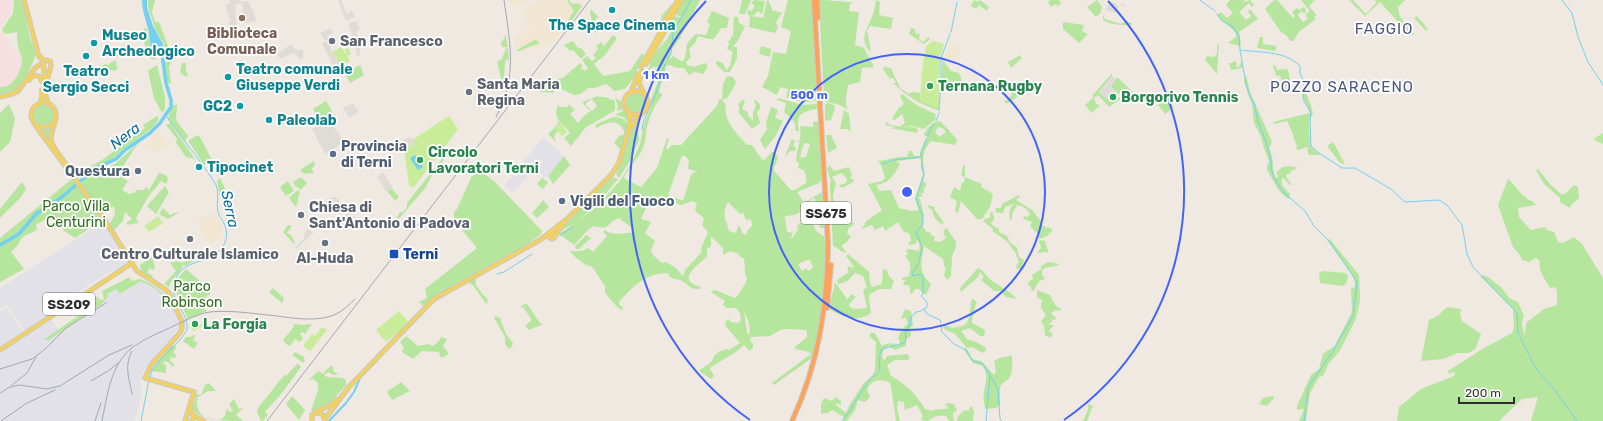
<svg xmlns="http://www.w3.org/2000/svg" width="1603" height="421" font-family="Rubik,sans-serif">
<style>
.industrial{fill:#e3e1e8}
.education{fill:#f0e6d1}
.medical{fill:#f5dfe0}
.green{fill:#b6e59e;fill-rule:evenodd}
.pitch{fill:#c9ec9a}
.plaza{fill:#dfdcd8}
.water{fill:#75cff0}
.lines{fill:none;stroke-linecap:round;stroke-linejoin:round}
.stream{stroke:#75cff0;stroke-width:1}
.canal{stroke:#75cff0;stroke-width:2}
.river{stroke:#75cff0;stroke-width:3.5}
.major-casing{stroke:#c9c9c9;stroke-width:5.5}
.highway-casing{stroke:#c9c9c9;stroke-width:6}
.major{stroke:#f2d163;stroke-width:3.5}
.highway{stroke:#ffa35c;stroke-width:4}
.rail{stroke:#a3a6b8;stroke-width:1}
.major-bridge-casing{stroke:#c9c9c9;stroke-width:5.5;stroke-linecap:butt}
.major-bridge{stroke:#f2d163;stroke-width:3.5}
.ring{fill:none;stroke:#4264fb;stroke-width:2}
.culture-dot{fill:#0f9aa8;stroke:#fff;stroke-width:1.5}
.education-dot{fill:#8d6e63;stroke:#fff;stroke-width:1.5}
.worship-dot{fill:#6b7280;stroke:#fff;stroke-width:1.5}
.leisure-dot{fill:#2e9e5b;stroke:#fff;stroke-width:1.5}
.service-dot{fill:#5c6f8a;stroke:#fff;stroke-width:1.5}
.transit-dot{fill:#1a4fb4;stroke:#fff;stroke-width:1.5}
.labels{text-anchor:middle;stroke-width:3.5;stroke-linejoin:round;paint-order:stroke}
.shield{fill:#fff;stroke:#6d6d6d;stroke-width:1}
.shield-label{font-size:13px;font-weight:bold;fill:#2e2e2e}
.culture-label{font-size:14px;font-weight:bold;fill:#0d838f;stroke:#fff;text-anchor:start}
.education-label{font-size:14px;font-weight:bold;fill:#785e54;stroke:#fff}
.worship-label{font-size:14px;font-weight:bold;fill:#5b616d;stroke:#fff;text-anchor:start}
.leisure-label{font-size:14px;font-weight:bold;fill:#27864d;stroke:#fff;text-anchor:start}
.service-label{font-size:14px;font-weight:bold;fill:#4e5e75;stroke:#fff;text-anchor:start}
.park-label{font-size:14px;fill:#2c6e1b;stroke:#fff}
.transit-label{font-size:14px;font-weight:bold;fill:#164399;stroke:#fff;text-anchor:start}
.neighbourhood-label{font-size:15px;letter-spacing:1px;fill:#4d5680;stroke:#fff}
.water-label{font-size:15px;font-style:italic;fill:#0d6fa3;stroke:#fff}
.centre{fill:#4264fb;stroke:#fff;stroke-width:2}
.ring-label{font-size:12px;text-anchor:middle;font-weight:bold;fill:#4264fb;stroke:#fff;stroke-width:3.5;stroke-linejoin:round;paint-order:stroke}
</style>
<rect width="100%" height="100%" fill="#efe9e1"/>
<path class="industrial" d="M656,66L659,69L657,78L655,80L656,82L645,78L644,76L652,67Z
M543,137L564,156L547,178L535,170L543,161L541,159L522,183L512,193L505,185Z
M103,222L129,262L115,272L113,270L47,312L49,315L25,331L7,305L0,309V288Z
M144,279L166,294L180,322V327L178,333L143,371L140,385L142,392L135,421H0V353L51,319L60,332L101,305L107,295L116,288L121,294Z
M7,308L23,332L0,347V312Z"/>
<path class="education" d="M509,0H528L518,6H514L510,3Z
M541,0H568L576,13L552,44L517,52L514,38L529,28L528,27L529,25L521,13Z
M951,41L960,48L958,54L955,58L950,59L945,56Z
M157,129L168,144L157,152L146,145Z
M216,212L223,228L221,229L222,234V236L211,244L198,224L199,223L198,222L208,215L209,216Z"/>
<path class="medical" d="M0,0H12L13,6L11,13L0,30Z
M0,31L9,41V45L23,58L21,70L11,86L0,89Z"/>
<path class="green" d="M14,0H22L30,38L36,53L34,60L22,86L14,92L0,96V84V87C12,89 22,71 22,60C22,57 20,54 19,51C17,45 17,38 17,32L5,34L2,30L13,13Z
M148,0H155L152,12L155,22H158L160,24L169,49L167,50L168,54H170L172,56L165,58L164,44L155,29L148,6Z
M567,0H569L572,4L579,3L582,6L569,24L567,22L574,11Z
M676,0H677L665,18H662L661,16Z
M683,0H700L680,38L671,51L669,60L673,56L681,61L684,60C689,46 682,46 696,34L706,35L710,24L707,22L712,11L729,18L727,28H721L714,39H709L698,36L695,43L689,49L691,57L686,62L687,65L694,67L705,63L708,66L703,74L695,72L689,75L684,68H677L669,65L666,66C665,76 661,83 659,92L662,94V96C655,103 650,116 647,126C646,133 646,139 644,145C640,158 630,165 624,177L625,179L641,187L657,168L667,138L669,139L666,149H668L672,145H681L715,108L718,104V101L722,99L723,84L727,76L733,77L736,83L728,97L722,100L726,105C722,119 738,135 747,145H752L763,161L772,152H774C782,158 774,163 774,171L791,190H795L806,183V175L804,170L798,168L799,163L796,161C797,149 802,138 800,126L813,127V122L819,121L822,179L819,183L797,192L804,203L822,192L826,228H821L810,213L816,206L815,199L814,198L808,202L809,205L808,206L809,209L807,211L802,205L817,232L824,236C832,269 820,319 815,352L812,358L774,385L772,383L811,354L809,352L795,349V347L807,337V332L806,330L787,329L780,330L770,336L751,337L750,340L753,344V348L750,351L744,345L736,352L711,367L710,369L714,376L711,379L699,371C704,365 712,365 714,356L720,351L727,349L729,350L740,343L725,325L726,321L728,319L731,322L738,323L741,320L740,313L736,308H727L723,305L725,301L711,292L715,290L735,298L739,294L747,280C744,273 745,265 744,258H742L737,253L730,251L725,254H723V248L711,236V246L707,249V256C703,262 679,276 693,284C696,286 699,286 702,288C691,292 689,284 680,280C676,279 673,279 670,277L668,273C646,273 633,286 619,302V304L623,308L622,310L617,307L605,293V286L593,268L591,266L590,267L588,264L587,266L574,256L570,251H582L588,248L593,252L607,236L603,232L605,230C611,236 622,233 630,233L632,231L631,227L619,218C606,222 612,231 594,226L589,229L574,245L559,234L574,224L558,232C573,212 592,195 611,179L614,177L618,179L602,198L577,222L590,211L591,212L619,182L632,162L640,144L644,124L652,105L650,103C652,91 663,80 658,67H652L644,76L643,75L650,66C649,56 665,44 670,34C674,27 669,24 674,16L682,18L676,14ZM804,143L810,144L806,157H804L803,158L800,157ZM682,156H685L689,160L688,169L699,172H694L691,175L683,201L668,195ZM649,198L664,205L668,201L681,205L693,201L697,204L695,211L704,218L702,225L708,232L702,246L701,253L685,270L683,276L676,268L666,262L662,263L652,254L651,250L655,241L645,233L651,222L641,219L647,206ZM728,202L740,214L743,213L746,220L750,219L752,222V226L747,231V235L742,233L741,228L738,226L736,233L729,231C726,219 721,215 728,202ZM801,211L803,217L797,227L798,231L796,232L794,236L790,240L793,233L787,232L785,218L783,217L797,214ZM807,260H810L813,266L812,269L808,271L807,268L802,271L798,264ZM744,311L749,323L750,335L747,333Z
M742,0H751L745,14H739Z
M754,0L765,1L762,14L757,11L755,15L751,16L763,18L767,0H768L773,11H776L782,13L776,22L778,27L775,33L749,27L750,16L747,14L748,10L751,11L754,8V5L751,3Z
M788,0H813L818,100C802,104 801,101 786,97L788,89L780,87L777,95L762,87L768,76L773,52L786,54L791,31L781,27Z
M819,0C832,0 840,2 853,2L850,4L849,11L859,12L855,45L864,48L874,67L862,68L860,82L848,85C847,93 844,103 848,110L840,105L824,101Z
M876,0L880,2L879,15L893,18L891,29L870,26L867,30L871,52C859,40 866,31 871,19C874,13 875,7 876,0Z
M974,0L978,2L980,0L989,7L987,11L979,5L976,9L971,6Z
M1050,0H1059L1061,3L1065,0L1058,6L1055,4L1052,7L1048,3Z
M1097,0L1102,7L1100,14L1097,16H1095L1087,7Z
M1230,0H1244L1245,2L1250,0L1254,5L1252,7L1249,3L1239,12L1246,20L1251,16L1248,12L1250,9L1258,19L1239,32L1241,46L1228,43L1236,37V33C1230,26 1223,23 1217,15L1221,12L1227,18L1232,14V12L1226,5Z
M1274,0H1277L1293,18L1295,16L1292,12L1297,8L1299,10L1304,7L1306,10L1304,14L1302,11L1298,15L1303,22L1308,19L1305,14L1310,11L1301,0H1315L1309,6L1317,16H1314L1316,19L1299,32L1293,41H1290L1286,35L1281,32L1265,9Z
M1349,0H1353L1366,14L1377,2L1374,0H1405L1398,7C1398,19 1408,26 1415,35L1409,34L1380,2L1365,16Z
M591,9L599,18H596L595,21L598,31L595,33L590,13Z
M1103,15L1105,19L1121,24L1126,21L1133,24C1128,27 1107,24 1103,20Z
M1417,16L1428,29L1426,31L1414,18Z
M734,17H738L739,23L745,26L739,39L733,47H737V58L730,72H724L716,64L717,61L723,63L726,70C733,65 730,58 733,52L727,49L729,44L728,42L733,35Z
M1063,22L1084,25L1082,31L1088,34L1079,43L1063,29Z
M146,27L150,38V49L156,54V60L149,58L141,33Z
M911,28L915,29V33L920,34L919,39L923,42L928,37L930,39L924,44L909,34Z
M506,35L509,59L505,61L504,79H501L497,61L501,60L507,47H502L501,43Z
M613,35L617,38L605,55L594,64L603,76L630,71L642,53L644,55L633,79L625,89L615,91L606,84L595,88H588L581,94L574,95L561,89L562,86L551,89L554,90V93L541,92L535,89L538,80L542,83L551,80L563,78L580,63L583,66L581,68L585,71L588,68L582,60L587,56L592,61L596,58L593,55L598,49L596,46L601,42L604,46Z
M1260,37H1263V44L1277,46L1275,51L1257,48Z
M536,39L539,43L538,44L531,46L519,51L517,50Z
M573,41L578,48H581L586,54L581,59L573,50L570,51L564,45Z
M1219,44L1217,74L1205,60L1207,56L1214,57L1217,54V46Z
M122,45L126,50L128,49L133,53L120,54L115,59Z
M761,46L771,49L770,57L759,54Z
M1020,55L1022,58L1011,68L1008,62Z
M943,57L945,63L951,71L959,73L965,89L962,92L954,90L949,91L943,87L941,88Z
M115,60L117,62L116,65L118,69L114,71L112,70L105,74L99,67L105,64L108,65Z
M172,61L169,67L171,84L168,83L163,63Z
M1234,61L1237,63L1236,67H1239L1241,61L1243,68L1231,70L1229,63H1232Z
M182,63H186V71L188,75L186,77L180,72Z
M157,65L165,97V109L162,113L154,98L148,71Z
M360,65L364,75L350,83L345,73Z
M1275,65L1277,70L1288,69L1291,86L1284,88L1280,75L1277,77L1273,66Z
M884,67L891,68L900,88L909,94L912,92L920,93V100L916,98L939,108L938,110C921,105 907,96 894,84L896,82L893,78L890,79L883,69Z
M1112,73V76L1099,92L1111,102L1112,101H1116L1123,93L1126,95L1109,107L1099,96L1094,97L1096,104L1100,105L1092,113L1085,105L1094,97L1092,96Z
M1246,75L1250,92L1272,142L1269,148C1274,157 1272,168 1275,177L1277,178L1278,176L1276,173C1282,165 1289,165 1298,168L1291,171L1290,174H1286L1287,178L1292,185H1290L1283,178L1282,179V185L1290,194L1289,199C1278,194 1273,179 1267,170V165L1269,162L1262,142V139L1254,123L1252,105L1244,81Z
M1117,77L1133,92L1129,95L1122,91L1118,95V93L1111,87Z
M1305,84C1305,95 1311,103 1313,113L1309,121L1310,146L1320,155H1309L1307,149L1309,148L1307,147L1299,150L1296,149L1297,146L1293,137L1294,136L1287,121L1274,124L1273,122L1310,113C1307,100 1298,98 1305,84Z
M1014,86L1022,94L1008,103H1005L1004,101L1007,100L1012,95L1011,93Z
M626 103a10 10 0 1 1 20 0a10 10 0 1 1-20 0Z
M902,94C913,103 922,109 936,114L935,117L936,119L924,129L912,126L897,128L886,125L885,121L892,126L894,125L899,127L905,123L902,114L895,120L892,119L898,109L904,104L900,96Z
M598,96L599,97H605L615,101V110L611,113L586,127L571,146L564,138L570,133C562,121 552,120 558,105L560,107H568V104L575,110L570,114L578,123L584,116L591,110L592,111L597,106L592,99L587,102L586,105L591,110L588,109L582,102Z
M1166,96L1174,108L1165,114L1158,105Z
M615,98L621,101L624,106L623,109L617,111L618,106Z
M778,98L802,105L817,104V109C802,112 795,113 799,131H796L794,121L790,120L787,122L790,117L784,112L786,103L777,100Z
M743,99L745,101L742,109L748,112V115L753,121V113L756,105L754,101L756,100L760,105V109L757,112L760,123L752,129L739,113V106L738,104Z
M326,101L332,111L328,113L329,115L320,120L313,109Z
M828,103L834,105L835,108L831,120L825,121V104Z
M9,104L15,119L10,142L0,152V113Z
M33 115a11 11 0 1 1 22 0a11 11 0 1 1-22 0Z
M172,105H177L176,120L188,136L185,141L168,119Z
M771,107L778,110L775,118L783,121L775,137L765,149L760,140L767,129L766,123Z
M844,110L849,114L851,132L848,129H840Z
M622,111L627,112L629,117V123L623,117L615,115Z
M642,114L638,125L639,140L631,159L619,178L616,174C627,155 626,130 642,114Z
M157,116L159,119L152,128L120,152L111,161L92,169L79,179L77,177L80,173L102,160L145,128L143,125Z
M613,117C620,117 627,119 628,127L622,149H620L614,143L619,136L625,134C621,119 608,120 597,128L595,126L597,124Z
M557,121L561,123L555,128L558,131L554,136L556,142L548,134L558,124Z
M940,121L948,129L957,140L955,145L931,141C928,144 925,149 924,153C921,163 927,172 923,182L926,183V186L923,189L924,190V193H921L923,196L918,197L920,199L924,215L923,227L926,231L931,233V235L935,237L934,241L940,242L946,238L943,232L946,227L956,242V247L952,256L951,276L947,280L944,275L946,268L944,266L943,259L924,246C921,263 918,272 931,284L927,293L925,295L919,289H915L912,294L910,293V288L908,285H904L903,283L906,280H902V278L909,276C911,269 911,261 905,256L908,254L906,251L909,249L919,251C920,247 920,242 916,240L917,242L915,244L909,245L908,243L911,241L910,234L903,231L898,222L885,231L883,226L875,230L872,225L861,229L865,224V222L882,210L868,184L882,181L885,178L881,165L878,161C888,160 898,156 907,157L909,151H912L914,156H920V153L926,138H929L924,135L925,131L927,133L926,130L933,123ZM938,127L943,128L946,132L939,137L935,132ZM921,158V168L923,174L915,199L919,210L911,211L899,208L891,190L880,191L876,185C889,184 894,175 900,164L896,161Z
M170,123L195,159L186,157L176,143L177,139L166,125Z
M52,127L51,145L40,129L45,130Z
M912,127L918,129L917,133L890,128Z
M1603,133V144L1594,140L1595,138Z
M198,135L200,137L212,160L204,165L189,142V140Z
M826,135H831L837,148L828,153Z
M799,138L798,142L795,141L793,146L796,147L795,151H790L785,157V156L792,139L797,142Z
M139,142L119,172L118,175L128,181L122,190L129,194L134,193L137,190H144L146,187L149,190L159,173L166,175L168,179L166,184L161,181L148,197L136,218L138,223L127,225V222L132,219L125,212L123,221L113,231L109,225L115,214L114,206L102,214L84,190L81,181L93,174L115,164Z
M1333,142L1345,164L1340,163L1327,146Z
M449,150L451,152L434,171L426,187L396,222L395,221L400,212H403L407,207V203Z
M564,156L570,165L553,184L548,176Z
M314,161L315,165L311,170L314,172L313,174L311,173L304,174L300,170Z
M829,165L834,171L849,167L852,174L850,179H854L852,183L842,188L839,185L846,183L847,179L842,173L832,177L836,183L833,195L835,212C844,214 848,216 854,224L848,229L847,234L851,236L847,242L841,246L845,250L846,253L841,251L836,247L833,246L830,185L831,180L827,170Z
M965,165V177L982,184L981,187L993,194L990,207L982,219H977L961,201L958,213L955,211L957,201L950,197L954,187L960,191L962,182L964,183L965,177L961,176L963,166Z
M1538,169L1549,183L1562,195L1566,193L1574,185L1578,187L1579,198L1572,204L1570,208L1560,202V198L1544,184L1536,170Z
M481,171L495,182L542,231L540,235L523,247L434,297L423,306L419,302L427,298L425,289L477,248L454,220V212L457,209L472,176Z
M301,177L307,183L301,190L295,186L293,182Z
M73,178L103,220L75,238L64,231L54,216L36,224L37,230L24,236L19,242V244L11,252L24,269L0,282V238Z
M220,178L227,193L220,197L217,181Z
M542,178L548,182L543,189L537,184Z
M1508,179C1515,184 1519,193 1526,198C1530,200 1533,201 1536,205L1518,208L1519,217L1531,230L1545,227L1547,230L1554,232L1558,242L1563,243L1574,237L1582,244L1603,278V421H1531L1538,397L1522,399L1499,421H1397L1399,407L1421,389L1454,376L1455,373L1453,372L1449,374L1448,371L1484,348L1512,333L1514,328L1513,309L1481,277L1482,275L1488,277L1502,288L1509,298L1518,302L1524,316C1520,323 1523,328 1525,336L1526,323L1544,309L1557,305V291L1555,287L1550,288C1545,279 1538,271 1540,261L1536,258L1529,262L1522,260L1520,255L1513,247L1498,205Z
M288,181L294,191L286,196L280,187Z
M22,182L26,189L21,197L0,218V209Z
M165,186L169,192L156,214L147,206Z
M392,189L399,197L395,201L387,191Z
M298,190L300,192L296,207L289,198Z
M1019,195L1020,197L1016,200L1032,210L1042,222L1041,224L1047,228L1049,227L1053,230L1047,236L1039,239L1038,234L1030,226L1032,222L1023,219L1024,216L1027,217L1030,214C1028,210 1022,205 1017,205L1012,214V220L1010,219C1009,211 1009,208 1016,203L1005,207L1003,213H997L995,211L996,208H1001L1002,204Z
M543,200L549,207L537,218L532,213Z
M928,205L935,207L934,209L944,223L942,224C937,222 933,216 932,210L929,208Z
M163,208L170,215L177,212L178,213L168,219L159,214Z
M990,212L995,213L992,214L994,216V220L991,222L992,225L999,229V232L1007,236L1009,241L1017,248L1019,257L1024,260L1022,266V269H1017L1016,266L1019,262L1016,255V253C1011,249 1010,243 1005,240C1001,237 997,234 992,231L993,229L983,221L985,219L990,218Z
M288,225L292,226L287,233L291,235L295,243L294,244L283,232Z
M586,235L591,238L579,249H576L575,246Z
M1330,239L1359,275L1360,300L1356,319L1339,352L1329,363L1323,376L1319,377L1310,393L1306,421H1299L1304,409L1297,410V406L1311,375L1319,369L1323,354L1328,350L1334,347L1352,312L1351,288L1355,287L1354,277L1327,240Z
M1039,240L1045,241L1049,254L1047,252L1037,253L1041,248Z
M209,253L211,256L196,260L185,266L183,264C182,272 171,278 169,287L164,284L176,271L170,263L176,261L183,263L192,257Z
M848,254L869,272L870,282L872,287L882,284L883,269L887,270L889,276L894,281L891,289H879L870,294L869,298L871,313C858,323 842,317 829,309L835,282L847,299H848L851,294L856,297L849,304L850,307L854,309L867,308L863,290L867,287L863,276L855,273C848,280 849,282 838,284L837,280L849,272L847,270L849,266L853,268L854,267L846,256Z
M152,257L155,268L153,270L150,268L147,272L153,276L150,280L142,273L140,265Z
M1048,262L1059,264V265L1045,268L1042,270V274L1045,279C1036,280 1038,287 1032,292L1031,287L1028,284V282L1033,279V277L1031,276L1041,269V266Z
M978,268C984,270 985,275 990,279C998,286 1009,290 1017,299L1006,297L1001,291H994L981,280L984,277L980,272L978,277L961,292L960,288Z
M186,269L209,289L210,295H207L203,307L207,311L188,319L176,293L174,292L176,280Z
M1323,271L1345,273L1348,275L1346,284L1343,286L1320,283L1319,273Z
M129,277L132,281L140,279C152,284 162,290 169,302L156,289L141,281L120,294L116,289L107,294L108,296L101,305L49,340H43L78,316L74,311L83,305L85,307H86L84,303L90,300L89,296L97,297L101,300L104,299L102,291C111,286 120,283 129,277Z
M475,278L476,285L483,295L487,298L488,302L486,304L473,285L470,284L471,280Z
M273,288L284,298L282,303L269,292Z
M1037,290L1050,295L1055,305L1061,309V311L1056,310L1051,313L1056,318L1055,320L1052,319V322L1049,324L1050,325H1054L1049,331L1053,334L1050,338L1045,335L1044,326L1041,322L1046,315L1041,308V302L1043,301L1037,297Z
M972,299H973L977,302C975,306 972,318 972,323L985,330L984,336H980L970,328L961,331L967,339L976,342L985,347L986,350L983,353L972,347L967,348L955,334L946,330L943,328L945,325L952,328C955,327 959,327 962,326C972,323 969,307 972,299Z
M525,304H527L540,323L543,324L529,330L525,326L532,320L523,307H520Z
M1447,307L1461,309L1460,314L1462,321L1481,334L1475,349L1469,353H1458L1443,359L1421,361L1429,320L1439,315Z
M905,309L911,311L913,325L910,328L911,336L906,339V346L894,350L889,346C883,348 880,356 884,361L887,356L907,354L910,357L908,360H895L887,365L891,376C906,384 916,394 925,409L932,411C937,408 943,410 949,408L945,405L947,403L954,404L957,410L953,413L954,421H949L946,416C938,415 934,416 928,421L921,420L923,416L917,405L905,410L904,402L898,401L897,408L900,421H896L891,386L889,382C879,379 873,379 867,389L870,397L865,402L858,400L855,410L847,421H843L844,417L832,410L828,413L821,414V404L824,398L832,401L835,397L841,401V405L836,403V405L846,413L850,404L864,383L872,376L875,371L876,342L870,337V333H875L882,346C888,343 892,342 898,346L900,342L898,338L901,331L908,323L906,318L901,319Z
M496,316L500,318L506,334L513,343L511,348L509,349L505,344V337L494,318Z
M294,324L303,325L312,324L305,334L302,332L300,334L303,338L300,342L295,339L290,346L286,344L283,340L293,328Z
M194,334L195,337L193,340L198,343L194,349L183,341L186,337H191Z
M406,336L418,346L429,344L433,346L439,341L441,337L447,339L443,346L449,354L441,358L439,352L422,351L413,359L402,352L404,347L400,342Z
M172,345L177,347L173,352L176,355L175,358L171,357L170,361L174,364L173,367L171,366V364L165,361L163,362L166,366V373L151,371Z
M965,348L967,349L972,359L981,361L994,375L996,371L994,361C999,357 1006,357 1012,355C1012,362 1013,370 1010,377C1007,382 1000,382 1000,389C999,394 1001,399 1000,405L996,408L986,409C978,393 992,382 983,366L973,363L964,350Z
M295,352L304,357L305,361L303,363L292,355Z
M298,363L301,367L282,393L265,412L268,415L263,421H261L257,412L258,408L281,379L285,375L286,376Z
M332,365L334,372L339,374L333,375L328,372L324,375C330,380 339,375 346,380V385L331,402L314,412L311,411C314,401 319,393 318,383L313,379L308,381L318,371L324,374L325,371Z
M401,382L410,391L392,400L387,392Z
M209,383L216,391H208L197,398L198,400H197C196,415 206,421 220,420L225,416L227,408L229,412L233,411L229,404L234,399L239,409L243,408L236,415L243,421C227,421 190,421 192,403L195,401L196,394L201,395L205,385Z
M292,396L305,410L299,420L286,404Z
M1273,396L1274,398L1267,406L1259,404L1263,398Z
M1088,404L1093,406L1087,421H1083L1088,410Z
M972,406L974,412L973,421H957V418L963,411L969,410L970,407Z"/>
<path class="pitch" d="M933,41L944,44L940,56L939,108L920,101L922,71L926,46Z
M341,47L346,55L345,49L348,48L351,54L347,56L350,61L341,66L332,52Z
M449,116L458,129L414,187H411L409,185L404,150L414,144L412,140Z
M561,123L567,132L562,136L555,128Z
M158,216L163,223L149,232L144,226Z
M399,311L409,323L386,342L376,330Z
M205,318L208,320L203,326L194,331L189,325L196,320L200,325Z
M322,327L327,330L310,351L303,346L312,334L315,336Z"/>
<path class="plaza" d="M229,0H240L242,2L248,1L252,10H253L256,21L244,23L242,3L235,5L237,26L234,33L236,35L234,38L231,34L228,22H230V20L225,5L230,3Z
M338,0H341L347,14L352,10L355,17L346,21Z
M1112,3H1115L1117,6L1124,3L1125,6H1122L1120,5L1118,7L1119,9L1117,10L1118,12L1117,13L1105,10L1108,5Z
M357,21L360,30L356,31L360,42L359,45L360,47V55L357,56L353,40H354L348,23Z
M331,28L333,33L327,36L332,52L342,67L337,70L329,60L330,59L322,43L326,41L320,33Z
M291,44L296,50H303V59L301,60L294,53L280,59L277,54Z
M1112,76L1116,79L1111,87L1118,93L1111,102L1099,92Z
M478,93L488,94L479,104L474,99Z
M353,103L359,112L349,118L343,108Z
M329,119L344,142L325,154L312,129Z
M411,137L415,144L400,151L398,145L403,140Z
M383,172L393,188L386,192L377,176Z
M326 204a7 7 0 1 1 14 0a7 7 0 1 1-14 0Z
M348,212L359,220L355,226L344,218Z
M306,229L314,232L296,249L295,247L303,240Z"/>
<path class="water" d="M142,0H147V7L153,26L163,44L164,58H161L157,48L153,52L152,50L150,49C152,29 142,18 142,0Z
M415,155L423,167L418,170L410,158Z"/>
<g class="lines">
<path class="stream" d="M1200,0L1215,11
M1562,0L1572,13L1578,37L1588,62L1603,85
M1217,14L1222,21L1232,26L1239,36L1240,50L1246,84L1250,97L1254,102L1258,122L1266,142L1271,160V169L1275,179L1283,192L1305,211L1314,226L1329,241L1357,282L1353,316L1333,351L1311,383L1308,389L1304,421
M682,17L691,0
M951,32L957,2
M1241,50C1260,53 1284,50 1300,66V74L1304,81L1303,99L1311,113L1310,121L1311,146L1319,153L1342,168H1355L1391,189L1405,202L1439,200L1447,205L1462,225L1467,254L1473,267L1517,313L1518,332L1519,335
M667,60L671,54L673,33L681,18
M939,111L941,82V58L950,34
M936,121L939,113
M642,130L643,123L655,96L665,64
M929,132L934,124
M928,136V134
M882,164L894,160L921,157
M560,235L573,227
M497,274L504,272L532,254
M924,309L927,314L940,320L941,323
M941,326L942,332L954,344L966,350L973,361L983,364L990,375L986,421
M1520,337L1535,367L1557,393L1577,421
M880,371L879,356L882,349L904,343L906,340L905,333L910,325L911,317L916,312L921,311L927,307V302L921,296L923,294V277L921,274L913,276L912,274L919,262L922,247L916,232L923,224L922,215L916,199L924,174L922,167L921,152L927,138
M990,375L998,389L1000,419L1002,421
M150,377C153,360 180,346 187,329C189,313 169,299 174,283C181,259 203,265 217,253C225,247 229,235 225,226C224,222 221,219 219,215C215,206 220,194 216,185C211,176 205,169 199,160C188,146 177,131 166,116
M141,421L149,380
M842,421L847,415L869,380L878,373"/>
<path class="canal" d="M329,421L346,403L354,392L360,378"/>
<path class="river" d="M0,245L19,234L36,214L62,197L94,169L116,159L125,150L150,133L160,123L171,107V100L166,83L162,54"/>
<g class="major-casing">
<path id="major" d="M24,0L39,57
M666,20L678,0
M669,22L681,0
M646,64L666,29
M641,67L660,33L662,22L665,20L669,22L668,28L665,29L662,27
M44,69L45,93L48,103
M642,71L639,83L644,94
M29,80C32,76 35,74 40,77L42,82
M18,91L35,68L47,60L50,61L51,66L45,88
M624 103a12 12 0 1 1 24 0a12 12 0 1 1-24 0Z
M631,92L638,74
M0,97L12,94L19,90
M40,103L42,98V90
M36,125C43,129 50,127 55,121
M630,130L639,114
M72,174C67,163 53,150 51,140C50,129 61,117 53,107C46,98 31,104 31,115C31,120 35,124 38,129L102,216L137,271L165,289L169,293L182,322V328L180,333L151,365L145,378L194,392L185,421
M549 236a3 3 0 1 1 6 0a3 3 0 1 1-6 0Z
M555,236L567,219L612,174L619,163L630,125V115L626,110
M0,350L132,263
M190,407L194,417L191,421
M316,412L332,404L337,400
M194,416L204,421
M325,419L348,388L434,299L540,240L567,219
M312,421V415L318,412L323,415L325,420"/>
</g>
<g class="highway-casing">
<path id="highway" d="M817,0L818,18
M827,308L831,265
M792,421C819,363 827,307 828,244L814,0"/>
</g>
<use href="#major" class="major"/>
<use href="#highway" class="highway"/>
<path class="rail" d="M496,117C518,76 510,43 504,0
M0,369L32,359L44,350L66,328L106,303
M91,381L108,371L118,363
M12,385L27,373L36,357
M0,393L10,387L19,385L47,389L60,386L109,355L132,345
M132,394C129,378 124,366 132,351
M1,421L27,403L55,390
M95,421L101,403
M102,421C107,396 111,363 133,347C143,340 154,335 165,330C179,324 195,314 210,312C228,310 249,313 268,315C289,317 313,323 334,315C343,311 349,305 355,299
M267,421L590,0"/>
<g class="major-bridge-casing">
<path id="major-bridge" d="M41,56L44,69"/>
</g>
<use href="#major-bridge" class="major-bridge"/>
</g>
<g class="ring">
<circle cx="907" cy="192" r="138"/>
<path d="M750 420A277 277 0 0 1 706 1M1108 1A277 277 0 0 1 1064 420"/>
</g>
<g class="culture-dot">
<circle cx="612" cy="10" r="4"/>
<circle cx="94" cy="43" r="4"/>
<circle cx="86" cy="56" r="4"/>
<circle cx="228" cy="77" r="4"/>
<circle cx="240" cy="106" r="4"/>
<circle cx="269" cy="120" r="4"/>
<circle cx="199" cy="167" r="4"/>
</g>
<circle class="education-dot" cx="242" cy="18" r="4"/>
<g class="worship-dot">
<circle cx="332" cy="41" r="4"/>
<circle cx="469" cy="92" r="4"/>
<circle cx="301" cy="215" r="4"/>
<circle cx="190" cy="239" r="4"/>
<circle cx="325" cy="243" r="4"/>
</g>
<g class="leisure-dot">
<circle cx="930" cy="86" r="4"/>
<circle cx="1113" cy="97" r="4"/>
<circle cx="420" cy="160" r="4"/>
<circle cx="195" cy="324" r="4"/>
</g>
<g class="service-dot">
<circle cx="333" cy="154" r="4"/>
<circle cx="138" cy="171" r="4"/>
<circle cx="562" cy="201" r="4"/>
</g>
<rect class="transit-dot" x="389" y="249" width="10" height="10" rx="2"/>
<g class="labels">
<g class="shield">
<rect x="801" y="202" width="50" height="22" rx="3"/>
<rect x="43" y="293" width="52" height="22" rx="3"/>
</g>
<g class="shield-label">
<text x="826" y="218">SS675</text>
<text x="69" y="309">SS209</text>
</g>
<g class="culture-label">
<text x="612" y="30" text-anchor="middle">The Space Cinema</text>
<text x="102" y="40">Museo<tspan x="102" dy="16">Archeologico</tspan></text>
<text x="236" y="74">Teatro comunale<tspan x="236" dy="16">Giuseppe Verdi</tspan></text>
<text x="86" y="76" text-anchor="middle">Teatro<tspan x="86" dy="16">Sergio Secci</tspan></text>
<text x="232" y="111" text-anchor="end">GC2</text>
<text x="277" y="125">Paleolab</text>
<text x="207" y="172">Tipocinet</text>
</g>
<g class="education-label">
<text x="242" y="38">Biblioteca<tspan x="242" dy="16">Comunale</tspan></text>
</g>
<g class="worship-label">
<text x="340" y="46">San Francesco</text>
<text x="477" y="89">Santa Maria<tspan x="477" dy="16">Regina</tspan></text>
<text x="309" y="212">Chiesa di<tspan x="309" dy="16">Sant'Antonio di Padova</tspan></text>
<text x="190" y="259" text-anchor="middle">Centro Culturale Islamico</text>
<text x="325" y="263" text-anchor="middle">Al-Huda</text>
</g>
<g class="leisure-label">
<text x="938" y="91">Ternana Rugby</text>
<text x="1121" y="102">Borgorivo Tennis</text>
<text x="428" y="157">Circolo<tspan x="428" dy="16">Lavoratori Terni</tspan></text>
<text x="203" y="329">La Forgia</text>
</g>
<g class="service-label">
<text x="341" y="151">Provincia<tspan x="341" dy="16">di Terni</tspan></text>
<text x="130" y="176" text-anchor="end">Questura</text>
<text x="570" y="206">Vigili del Fuoco</text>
</g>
<g class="park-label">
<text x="76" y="211">Parco Villa<tspan x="76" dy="16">Centurini</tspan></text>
<text x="192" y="291">Parco<tspan x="192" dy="16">Robinson</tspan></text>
</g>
<g class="transit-label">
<text x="403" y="259">Terni</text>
</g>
<g class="neighbourhood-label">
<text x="1384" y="34">FAGGIO</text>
<text x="1342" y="92">POZZO SARACENO</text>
</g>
<g class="water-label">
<text transform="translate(125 136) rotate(-37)" y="5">Nera</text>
<text transform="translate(230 209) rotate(78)" y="5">Serra</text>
</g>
</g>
<circle cx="907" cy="192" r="6" class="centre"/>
<g class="ring-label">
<text x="656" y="79">1 km</text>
<text x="809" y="99">500 m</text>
</g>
<path d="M1459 397v6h55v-6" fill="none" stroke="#2e2e2e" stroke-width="2"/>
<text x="1465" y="397" font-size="12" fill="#2e2e2e" stroke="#ffffff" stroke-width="3" paint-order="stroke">200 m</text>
</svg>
